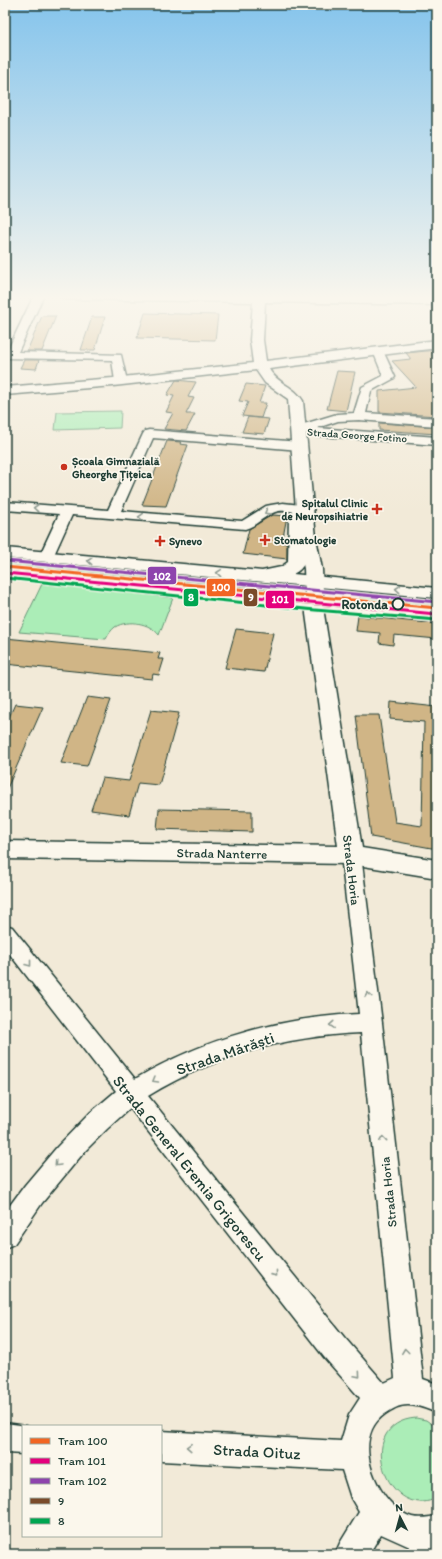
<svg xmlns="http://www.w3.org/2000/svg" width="442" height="1559" font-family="Itim,sans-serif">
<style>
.green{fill:#abedb7;stroke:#659576}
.building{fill:#d0b586;stroke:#1f3d34}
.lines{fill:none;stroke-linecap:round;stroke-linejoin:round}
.minor-casing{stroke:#1f3d34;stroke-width:3}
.tertiary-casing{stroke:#1f3d34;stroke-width:3}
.secondary-casing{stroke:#1f3d34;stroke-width:3}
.minor{fill:#fbf7ec;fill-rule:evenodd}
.tertiary{fill:#fbf7ec;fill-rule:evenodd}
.secondary{fill:#fbf7ec;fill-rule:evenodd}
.bus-1-casing{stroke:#fbf7ec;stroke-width:5.5}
.bus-2-casing{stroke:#fbf7ec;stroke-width:5.5}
.bus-1{stroke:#7a4b2a;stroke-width:3}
.bus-2{stroke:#00a651;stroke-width:3}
.tram-1-casing{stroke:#fbf7ec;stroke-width:5.5}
.tram-2-casing{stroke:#fbf7ec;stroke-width:5.5}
.tram-3-casing{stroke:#fbf7ec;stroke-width:5.5}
.tram-1{stroke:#f26522;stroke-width:3}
.tram-2{stroke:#e5007d;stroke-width:3}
.tram-3{stroke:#8e44ad;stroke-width:3}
.oneway{stroke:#8d9a90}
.poi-dot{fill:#c8321e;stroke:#fbf7ec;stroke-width:1.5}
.stop-dot{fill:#fbf7ec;stroke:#1f3d34;stroke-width:2}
.labels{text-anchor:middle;stroke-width:3.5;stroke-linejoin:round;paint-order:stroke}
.far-street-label{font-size:11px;fill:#1f3d34;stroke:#fbf7ec}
.far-poi-label{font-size:11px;font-weight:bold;fill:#1f3d34;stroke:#fbf7ec;text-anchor:start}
.stop-label{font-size:13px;font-weight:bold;fill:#1f3d34;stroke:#fbf7ec;text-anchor:end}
.street-label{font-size:13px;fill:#1f3d34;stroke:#fbf7ec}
.near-street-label{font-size:16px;fill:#1f3d34;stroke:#fbf7ec}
.line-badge{stroke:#fbf7ec;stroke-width:1.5}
.badge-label{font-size:11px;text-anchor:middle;font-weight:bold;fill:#fff}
</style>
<rect width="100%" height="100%" fill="#f2ead8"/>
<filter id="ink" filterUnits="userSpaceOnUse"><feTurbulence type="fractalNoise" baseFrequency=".025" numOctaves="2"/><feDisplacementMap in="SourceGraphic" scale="8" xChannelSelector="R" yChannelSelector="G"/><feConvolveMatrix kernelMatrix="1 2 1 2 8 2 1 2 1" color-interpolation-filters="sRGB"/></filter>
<g filter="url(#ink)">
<path class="green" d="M121,411L120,428L55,430L57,412Z
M5,561L33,563L280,586L279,590L5,565Z
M42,584L110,590L173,598L159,635C150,623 129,619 115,627C111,630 108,635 106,639L19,632Z
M360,594L437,601V606L360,599Z
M416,1418L426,1420L437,1428V1498C387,1523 352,1423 416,1418Z"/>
<path class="building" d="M145,313L218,315L215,340L137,338Z
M42,316H56L42,351H27Z
M92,317H105L95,350H81Z
M437,350V416L379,412V391L416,387L392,361L411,359L406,353Z
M24,360H39L36,369L20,368Z
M337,371L355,372L346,411L327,409Z
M176,380L196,382L188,397L194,398L186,414H195L186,431L164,429L173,413L166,412L174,396L167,395Z
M246,384L265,386L259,403H266L261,418L242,416L248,402L239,401Z
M248,417L269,419L264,434L242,432Z
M379,423L437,427V434L379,430Z
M167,441L181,442L180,444L188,445L166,506L142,505Z
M272,515L287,516L282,543H287V559L243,554L249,529Z
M358,616L437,624V639L394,635L393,645L379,643L380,633L356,631Z
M236,629L273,633L264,672L225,668Z
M5,638L160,653L158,659H164L159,675L153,674L152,679L5,664Z
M87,697L111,700L87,766L61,763Z
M391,702L437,707V849L371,837L356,715H379L395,822L422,826L424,722L390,719Z
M15,704L43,707L5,793V726Z
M151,710L179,713L159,785L138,783L129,815L91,810L102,778L129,781Z
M159,809L252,811V832L157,829Z"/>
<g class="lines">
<g class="minor-casing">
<path id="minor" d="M34,295H44L18,352L121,355L127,381L125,383H117L115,381L112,360L5,358V352H7Z
M378,348L383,351L395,377L393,379L371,391L366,413L437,418V426L359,420L338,421L317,428L437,437V445L309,435L304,432L298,434L294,433L292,430L294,427L337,414L354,413L362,387L383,376L373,351Z
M149,430L300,442L304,443L306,446L304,449L300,450L153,438L121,511L242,521L266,506L271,505L283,503L310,506L312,509L310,512C299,515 286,508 275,512C264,516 256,526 245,529L72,515L53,557L51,560L46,561L41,560L39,557L59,514L5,510V502L108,510L143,434L145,431Z
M351,848L358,850L361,855L382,1023L423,1379L437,1384V1413C427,1409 419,1405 408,1405C398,1405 393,1409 385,1414C355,1435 370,1482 392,1504C398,1509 404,1515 412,1517C420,1519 429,1517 437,1516V1554H410V1547L381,1534L369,1554H335L340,1543L359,1512L351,1498L342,1470L161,1461V1431L341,1441L349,1415L360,1398L324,1357L130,1108L107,1129L85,1151L42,1203L14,1244L5,1248V1212L25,1185L57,1147L90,1113L116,1091L5,948V925L12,927L135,1079C203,1039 281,1017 359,1014L341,855L344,850ZM361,1033L395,1378L384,1383L344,1337L148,1096C213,1056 286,1036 361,1033Z
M5,1423L27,1426H23V1454L5,1453Z"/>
</g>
<g class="tertiary-casing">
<path id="tertiary" d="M61,295H269L437,297V305L265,302L263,340L266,361L437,340V348L269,369C277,384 295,386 303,401L316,538L322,569L324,614L362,848L437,860V878L351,864L5,859V841L338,846L306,614L304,569L298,538L288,399L265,383L256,370L113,386L5,395V387L113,378L253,363L250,340L253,302L67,299L63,298Z"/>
</g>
<g class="secondary-casing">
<path id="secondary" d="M305,504L311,506L313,509L305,517C306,536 314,565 293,574L437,588V598L5,558V548L262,571L281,567L288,562L289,516L299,506Z
M5,567L316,598L437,608V620L316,610L5,577Z"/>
</g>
<use href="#minor" class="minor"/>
<use href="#tertiary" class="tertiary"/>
<use href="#secondary" class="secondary"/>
<g class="bus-1-casing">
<path id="bus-1" d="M5,572L316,604L437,614"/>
</g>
<g class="bus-2-casing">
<path id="bus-2" d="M5,578L315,610L437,620"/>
</g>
<use href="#bus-1" class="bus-1"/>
<use href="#bus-2" class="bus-2"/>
<g class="tram-1-casing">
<path id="tram-1" d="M5,567L437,608"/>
</g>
<g class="tram-2-casing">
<path id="tram-2" d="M5,573L436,614"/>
</g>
<g class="tram-3-casing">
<path id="tram-3" d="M6,561L437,602"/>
</g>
<use href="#tram-1" class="tram-1"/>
<use href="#tram-2" class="tram-2"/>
<use href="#tram-3" class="tram-3"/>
</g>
<defs><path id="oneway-chevron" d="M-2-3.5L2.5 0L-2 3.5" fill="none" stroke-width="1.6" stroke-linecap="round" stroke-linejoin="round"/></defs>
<g class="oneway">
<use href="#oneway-chevron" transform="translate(36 508) rotate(-175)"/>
<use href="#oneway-chevron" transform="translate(267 512) rotate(151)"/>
<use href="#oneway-chevron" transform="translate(141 517) rotate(-176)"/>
<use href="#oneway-chevron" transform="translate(90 561) rotate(-175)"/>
<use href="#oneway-chevron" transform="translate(219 573) rotate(-175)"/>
<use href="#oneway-chevron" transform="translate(398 589) rotate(-175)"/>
<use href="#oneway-chevron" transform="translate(29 964) rotate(52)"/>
<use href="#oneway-chevron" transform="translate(368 995) rotate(-97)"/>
<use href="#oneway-chevron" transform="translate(332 1025) rotate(176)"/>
<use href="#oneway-chevron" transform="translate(155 1080) rotate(150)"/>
<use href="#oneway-chevron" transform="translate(383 1139) rotate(-96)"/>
<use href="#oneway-chevron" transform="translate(57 1164) rotate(133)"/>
<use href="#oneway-chevron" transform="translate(275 1274) rotate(51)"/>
<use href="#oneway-chevron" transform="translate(405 1351) rotate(-97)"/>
<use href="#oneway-chevron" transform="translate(358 1375) rotate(49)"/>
<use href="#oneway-chevron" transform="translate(189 1447) rotate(-177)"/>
</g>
</g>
<linearGradient id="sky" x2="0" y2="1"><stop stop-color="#85c4ec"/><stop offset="0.58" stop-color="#f9f6ed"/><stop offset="1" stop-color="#f9f6ed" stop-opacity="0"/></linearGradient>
<rect width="442" height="513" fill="url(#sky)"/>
<g class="poi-dot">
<circle cx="64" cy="467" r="4"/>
<path d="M375 503h4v4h4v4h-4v4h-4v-4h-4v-4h4z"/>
<path d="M263 534h4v4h4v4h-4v4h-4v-4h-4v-4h4z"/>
<path d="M158 535h4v4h4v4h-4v4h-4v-4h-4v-4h4z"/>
</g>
<circle class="stop-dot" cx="398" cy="604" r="5.5"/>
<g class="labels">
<g class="far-street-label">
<text transform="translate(357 435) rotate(4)" y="4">Strada George Fotino</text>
</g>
<g class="far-poi-label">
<text x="72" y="465">Școala Gimnazială<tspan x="72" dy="13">Gheorghe Țițeica</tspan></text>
<text x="368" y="507" text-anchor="end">Spitalul Clinic<tspan x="368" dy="13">de Neuropsihiatrie</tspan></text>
<text x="274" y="544">Stomatologie</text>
<text x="169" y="545">Synevo</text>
</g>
<g class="stop-label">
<text x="388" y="609">Rotonda</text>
</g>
<g class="street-label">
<text transform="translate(222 853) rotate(1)" y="5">Strada Nanterre</text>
<text transform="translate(352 870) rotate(83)" y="5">Strada Horia</text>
<text transform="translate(388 1192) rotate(-96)" y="5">Strada Horia</text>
</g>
<g class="near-street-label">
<text transform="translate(225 1053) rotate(-19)" y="6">Strada Mărăști</text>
<text transform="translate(190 1168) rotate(51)" y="6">Strada General Eremia Grigorescu</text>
<text transform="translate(257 1451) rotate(3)" y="6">Strada Oituz</text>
</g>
</g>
<g class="line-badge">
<rect x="147" y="566" width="30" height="19" rx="4" fill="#8e44ad"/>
<rect x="206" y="578" width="30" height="19" rx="4" fill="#f26522"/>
<rect x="183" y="588" width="16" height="19" rx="4" fill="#00a651"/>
<rect x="243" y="588" width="15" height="19" rx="4" fill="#7a4b2a"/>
<rect x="265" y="590" width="30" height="19" rx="4" fill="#e5007d"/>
</g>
<g class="badge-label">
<text x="162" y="580">102</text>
<text x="221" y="591">100</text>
<text x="191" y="601">8</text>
<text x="251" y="601">9</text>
<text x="280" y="603">101</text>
</g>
<rect width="442" height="1559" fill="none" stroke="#fbf7ec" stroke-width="20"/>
<rect x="10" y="10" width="422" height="1539" fill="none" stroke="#1f3d34" stroke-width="1.5" filter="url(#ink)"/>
<rect x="22" y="1425" width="140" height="112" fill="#fbf7ec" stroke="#a3ada2"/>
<rect x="30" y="1438" width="20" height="6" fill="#f26522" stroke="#a3ada2"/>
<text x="58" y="1445" font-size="12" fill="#1f3d34">Tram 100</text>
<rect x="30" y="1458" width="20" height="6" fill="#e5007d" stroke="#a3ada2"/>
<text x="58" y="1465" font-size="12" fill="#1f3d34">Tram 101</text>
<rect x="30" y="1478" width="20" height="6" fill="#8e44ad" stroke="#a3ada2"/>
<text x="58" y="1485" font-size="12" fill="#1f3d34">Tram 102</text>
<rect x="30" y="1498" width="20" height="6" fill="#7a4b2a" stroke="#a3ada2"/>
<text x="58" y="1505" font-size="12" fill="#1f3d34">9</text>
<rect x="30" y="1518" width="20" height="6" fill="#00a651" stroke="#a3ada2"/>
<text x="58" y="1525" font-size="12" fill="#1f3d34">8</text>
<g transform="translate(400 1517) rotate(354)" stroke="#fbf7ec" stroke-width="3" paint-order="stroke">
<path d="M0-3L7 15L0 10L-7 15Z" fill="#1f3d34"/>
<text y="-6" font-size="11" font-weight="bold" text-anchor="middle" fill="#1f3d34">N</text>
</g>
</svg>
